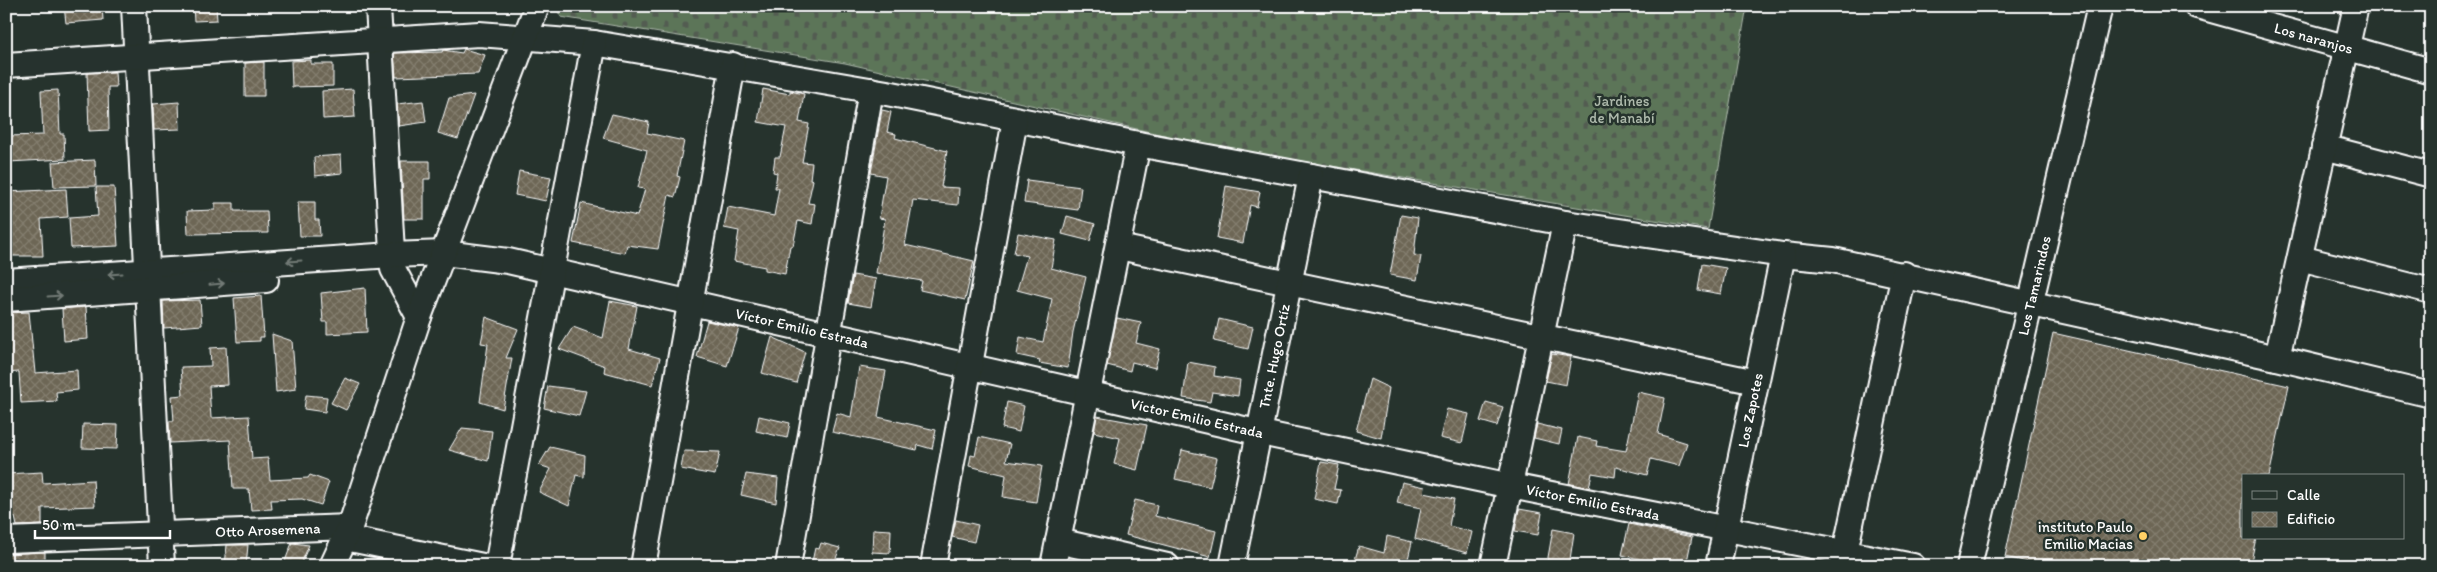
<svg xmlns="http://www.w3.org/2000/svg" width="2437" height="572" font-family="Itim,sans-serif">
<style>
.cemetery{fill:url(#cemetery-stones);stroke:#aebaac}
.building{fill:url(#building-cross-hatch);stroke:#fff}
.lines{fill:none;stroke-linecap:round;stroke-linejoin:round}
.minor-casing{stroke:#fff;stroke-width:28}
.minor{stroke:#26332d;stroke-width:24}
.oneway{stroke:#727a76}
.poi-dot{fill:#ffd166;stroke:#26332d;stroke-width:2}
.labels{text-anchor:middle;stroke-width:5;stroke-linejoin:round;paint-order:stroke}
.street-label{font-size:15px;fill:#fff;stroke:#26332d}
.park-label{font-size:15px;fill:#aebaac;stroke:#26332d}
.poi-label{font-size:15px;fill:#fff;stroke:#26332d;text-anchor:end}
</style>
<defs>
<pattern id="cemetery-stones" width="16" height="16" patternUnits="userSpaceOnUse" patternTransform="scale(1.25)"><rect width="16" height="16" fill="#5c7459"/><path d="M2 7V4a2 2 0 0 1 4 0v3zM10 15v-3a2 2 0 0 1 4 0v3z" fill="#525c51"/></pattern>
<pattern id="building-cross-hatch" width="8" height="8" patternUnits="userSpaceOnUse" patternTransform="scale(1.25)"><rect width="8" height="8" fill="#6d6655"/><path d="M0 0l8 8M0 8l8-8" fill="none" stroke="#837d6e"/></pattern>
</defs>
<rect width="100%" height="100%" fill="#26332d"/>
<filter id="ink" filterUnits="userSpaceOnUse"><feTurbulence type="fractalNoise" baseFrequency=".02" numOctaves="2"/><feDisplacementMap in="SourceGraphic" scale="10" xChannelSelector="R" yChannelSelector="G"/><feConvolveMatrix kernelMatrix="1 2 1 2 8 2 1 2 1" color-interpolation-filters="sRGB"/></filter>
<g filter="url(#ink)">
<path class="cemetery" d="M555,6H1747L1708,229L1212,146L845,63L561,17Z"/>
<path class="building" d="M64,6H102L103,20L66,23Z
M193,6H216L217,20L194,21Z
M464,49L485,55L478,74L396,77L394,53L442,52L443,50L462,53Z
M311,60V64H333V86L292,87L291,61Z
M264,62V96H245V63Z
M115,72L116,87H108L109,130L89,131L87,73Z
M353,89L355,117L323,119L322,91Z
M763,89L790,94V91L804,94L799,122L809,124L802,162L812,163L810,179L813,180L808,203L815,204L812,224L798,221L793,246H790L785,274L765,270V267L734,261L739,231L724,228L728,207L774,216L779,188H775L777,173L773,172L775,157H780L786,127L758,122Z
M58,90L60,134H64L65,159L8,162L7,136L43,135L41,91Z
M474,95L458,139L438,133L449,98Z
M423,101L426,122L399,126L397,104Z
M179,102L180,129L154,130L153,104Z
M882,110L891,112L887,132L896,134L895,138L947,151L941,187L959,188L958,205L913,200L905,245L974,261L965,300L920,290L922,281L876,273L885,219L879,218L886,176L871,173Z
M612,114L649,122L647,133L684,141L677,176L680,177L675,197L669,195L658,249L627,245L625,253L573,243L581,203L637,216L645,189L638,188L647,150L603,138Z
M341,155L342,173L315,176L314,157Z
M95,160L96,186L54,187L52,162Z
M401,161H430V179H424V219H404Z
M519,171L551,177L546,201L515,195Z
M1027,180L1081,187L1078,210L1024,203Z
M1226,186L1260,192L1257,207L1250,205L1243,243L1217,238Z
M96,187H114L118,246L71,248L69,218L98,216Z
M66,189L68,217L41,219L43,256H6V192Z
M298,202H315V220H319L320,236H300Z
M215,203H234V211H267L268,233L188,234L187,211L215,210Z
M1401,215L1418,218L1414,255L1421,256L1417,280L1390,275Z
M1067,216L1095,224L1090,241L1062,234Z
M1018,233L1056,240L1051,268L1086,277L1073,332L1068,368L1039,363L1040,360L1017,355L1020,337L1043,342L1052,299L1017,290L1027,256L1014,253Z
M1702,264L1726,268L1721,294L1698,290Z
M853,275L876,279L871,307L848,303Z
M365,288L367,332L327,334V322H323L321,293Z
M261,296L264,337H260V341L237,342L234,298Z
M200,300L202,325L164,328L163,301Z
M610,301L637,306L629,349L660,358L652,385L604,372L605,366L559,349L573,327L603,338Z
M86,307L88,339L64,341L62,309Z
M29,312L35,373L77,370L78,390L56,392L57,401L21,403L19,372L6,373V313Z
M486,317L518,329L506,358H512L503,409L480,402L488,344L481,343Z
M1117,318L1141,323L1136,343L1160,349L1155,368L1132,362L1130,371L1107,365Z
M1219,319L1253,327L1248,349L1214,341Z
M707,321L739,328L727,366L697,357Z
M2053,333L2289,386L2269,476H2243V538H2256L2250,566H2047L2005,557Z
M272,334L292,341L296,389L276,392Z
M772,337L805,352L796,383L762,373Z
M226,347L228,385L209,386L211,418L249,416L252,459L268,458L270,480L308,478L310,475L329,482L321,505L302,499L271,500L272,509L251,510L249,489H233L230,440L170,443L169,421H174L172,396L183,395L181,367L211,366L210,348Z
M1552,354L1571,357L1566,385L1546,381Z
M1188,362L1215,367L1214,376L1240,380L1238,396L1212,392L1210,402L1183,398Z
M859,367L886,371L878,417L936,430L932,449L918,445L917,450L832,432L837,413L851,417Z
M345,378L360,384L346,410L331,403Z
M1370,379L1389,388L1381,438L1356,431Z
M548,386L586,391L579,416L544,408Z
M1638,392L1665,398L1658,434L1687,443L1679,466L1651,459L1647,475L1616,467L1615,477L1592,473L1589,488L1569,484L1578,437L1597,441L1596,446L1626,451Z
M306,395L327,397L325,412L304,409Z
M1007,402L1024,406L1019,432L1002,428Z
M1486,402L1503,407L1497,426L1480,421Z
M1447,409L1469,414L1462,443L1440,438Z
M759,416L790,423L787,438L756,431Z
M1097,416L1147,425L1137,470L1114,464L1120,438L1094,432Z
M83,424L118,425L117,449L82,448Z
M1537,424L1562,430L1559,444L1534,438Z
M462,428L492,431L488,461L449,450Z
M979,437L1010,444L1006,461L1042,466L1036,502L1003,497L1006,475L969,466L971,455L975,456Z
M550,447L585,455L584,477L576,475L569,506L539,492L551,469L539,465Z
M1182,450L1217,458L1210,487L1175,479Z
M684,451L720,452L715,475L681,469Z
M1321,462L1339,465L1334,489L1341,490L1338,504L1314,499Z
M42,472L43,483L93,480L95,506L42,508V525L17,526L15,517H6V474Z
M746,474L778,478L776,503L741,495Z
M1402,482L1425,487L1424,493L1454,499L1449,526L1472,532L1467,553L1415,539L1421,508L1397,503Z
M1135,500L1157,505L1155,516L1216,531L1210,557L1126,535Z
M1519,509L1542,513L1538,535L1515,531Z
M956,520L978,525L974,542L952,537Z
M1629,524L1692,537L1686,566H1670L1622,555Z
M873,529L891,530L890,553L872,552Z
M1553,529L1574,533L1569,566L1547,563Z
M1387,536L1412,542L1408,559L1415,561L1414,566H1353L1359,546L1384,553Z
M292,543L309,545L300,566L285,561Z
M821,543L840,548L833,566H811L815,548L819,549Z
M227,545H248L246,566H225Z
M45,552V566H6V554Z"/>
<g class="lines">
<g class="minor-casing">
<g id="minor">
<path d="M134,6L162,566"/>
<path d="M378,6L393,269L419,317"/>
<path id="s1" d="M2197,6L2431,71"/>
<path d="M6,65L479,34L594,43L887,93L1138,144L1565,223L1783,255L1833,260L2277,358L2431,395"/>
<path d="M2324,147L2431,175"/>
<path d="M1119,247L1756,382"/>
<path d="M2300,258L2431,291"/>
<path id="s2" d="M6,281L392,255L444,253L508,261L1261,433L1511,486L1913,566"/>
<path d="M6,299L266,280"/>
<path d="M2277,358L2356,6"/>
<path d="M345,538L483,566"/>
<path id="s3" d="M6,540L350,527"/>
<path d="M1058,541L1167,566"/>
<path d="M332,566L350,527L419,317L537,6"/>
<path d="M497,566L594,43"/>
<path d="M643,566L733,65"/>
<path d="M788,566L871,90"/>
<path d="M933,566L1015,120"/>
<path d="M1053,566L1138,144"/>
<path id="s4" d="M1232,566L1311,176"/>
<path d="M1493,566L1565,223"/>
<path id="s5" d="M1718,566L1783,255"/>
<path d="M1842,566L1904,274"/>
<path id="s6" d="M1969,566L2100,6"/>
</g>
</g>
<use href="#minor" class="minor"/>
</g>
<defs><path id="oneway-shaft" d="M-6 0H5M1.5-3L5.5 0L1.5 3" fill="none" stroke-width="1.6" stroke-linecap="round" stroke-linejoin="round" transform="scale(1.25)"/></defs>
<g class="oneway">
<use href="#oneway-shaft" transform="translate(294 261) rotate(176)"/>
<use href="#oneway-shaft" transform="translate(115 274) rotate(176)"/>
<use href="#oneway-shaft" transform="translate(217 284) rotate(-5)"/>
<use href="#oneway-shaft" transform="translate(55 296) rotate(-4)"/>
</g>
</g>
<circle class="poi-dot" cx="2143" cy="536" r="5"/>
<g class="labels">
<g class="street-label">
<text dy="5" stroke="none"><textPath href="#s1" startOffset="121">Los naranjos</textPath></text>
<text dy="5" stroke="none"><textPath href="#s6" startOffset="288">Los Tamarindos</textPath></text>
<text dy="5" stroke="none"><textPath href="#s2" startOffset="805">Víctor Emilio Estrada</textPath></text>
<text dy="5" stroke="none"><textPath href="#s4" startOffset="214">Tnte. Hugo Ortíz</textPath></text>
<text dy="5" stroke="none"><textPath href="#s5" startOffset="159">Los Zapotes</textPath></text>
<text dy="5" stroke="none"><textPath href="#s2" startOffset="1210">Víctor Emilio Estrada</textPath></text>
<text dy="5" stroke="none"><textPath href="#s2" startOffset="1615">Víctor Emilio Estrada</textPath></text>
<text dy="5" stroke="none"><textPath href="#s3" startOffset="262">Otto Arosemena</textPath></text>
</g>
<g class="park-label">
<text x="1622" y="106">Jardines<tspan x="1622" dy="17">de Manabí</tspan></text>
</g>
<g class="poi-label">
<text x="2133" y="532">instituto Paulo<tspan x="2133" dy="17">Emilio Macias</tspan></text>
</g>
</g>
<rect width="2437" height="572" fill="none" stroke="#26332d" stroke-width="25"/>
<rect x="12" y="12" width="2412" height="547" fill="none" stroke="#fff" stroke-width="2" filter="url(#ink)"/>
<rect x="2242" y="474" width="162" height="65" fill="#26332d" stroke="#7d8581"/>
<rect x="2252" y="491" width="25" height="8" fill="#26332d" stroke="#7d8581"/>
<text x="2287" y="500" font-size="15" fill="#ffffff">Calle</text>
<rect x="2252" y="512" width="25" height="15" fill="url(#building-cross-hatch)" stroke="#7d8581"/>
<text x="2287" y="524" font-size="15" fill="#ffffff">Edificio</text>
<path d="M35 530v8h135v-8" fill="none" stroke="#ffffff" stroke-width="2.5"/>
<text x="42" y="530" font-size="15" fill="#ffffff" stroke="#26332d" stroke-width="4" paint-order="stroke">50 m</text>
</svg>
